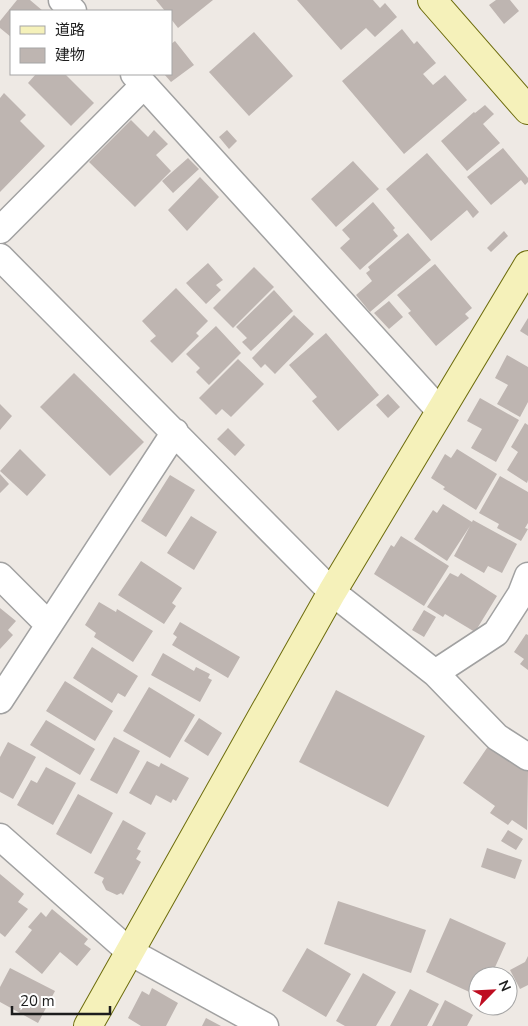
<svg xmlns="http://www.w3.org/2000/svg" width="528" height="1026" font-family="'Nunito Sans','Noto Sans JP',sans-serif">
<style>
.building{fill:#beb5b1}
.lines{fill:none;stroke-linecap:round;stroke-linejoin:round}
.street-casing{stroke:#a1a1a1;stroke-width:29}
.secondary-casing{stroke:#6d6c0c;stroke-width:30}
.street{stroke:#fff;stroke-width:26}
.secondary{stroke:#f5f1ba;stroke-width:28}
</style>
<rect width="100%" height="100%" fill="#eee9e4"/>
<path class="building" d="M17,0H30L43,11H11V37L0,28V21Z
M156,0H213L178,28L171,19V11H165Z
M297,0H373L380,8L385,3L397,17L375,37L366,28L341,50Z
M496,0H510L519,11L504,24L489,5Z
M402,29L414,44L417,41L436,63L423,74L433,85L445,75L467,100L404,154L342,81Z
M254,32L293,76L249,116L209,72Z
M175,41L194,65L171,82L164,74H171V44Z
M36,74H65L94,103L71,126L28,83Z
M4,93L26,115L20,121L45,146L0,192V98Z
M485,105L494,114L483,124L500,143L467,171L441,141L474,112L475,113Z
M131,120L148,137L154,130L168,144L156,155L171,171L135,207L89,162Z
M227,130L237,141L229,149L219,137Z
M503,148L528,178V182L525,185L521,180L491,205L467,177Z
M427,153L479,212L473,218L467,210L431,241L386,189Z
M188,158L199,169L173,193L162,181Z
M353,161L379,189L336,227L311,199Z
M200,177L219,197L187,231L168,210Z
M373,202L395,228L393,230L398,236L360,270L340,248L350,239L342,230Z
M504,231L508,236L491,252L487,248Z
M408,233L431,260L370,312L356,295L372,281L366,273L370,270L368,267Z
M208,263L223,280L216,285L221,290L206,304L186,283Z
M435,264L472,308L465,314L469,318L436,346L408,313L411,311L397,295Z
M254,267L274,287L233,328L213,308Z
M176,288L208,321L196,333L199,336L172,363L150,341L156,336L142,321Z
M274,290L293,311L251,351L242,342L247,338L236,327Z
M389,301L403,317L389,329L374,313Z
M294,315L314,334L275,374L265,364L261,368L252,358Z
M528,318V336L520,331Z
M216,326L241,353L209,385L196,372L200,368L186,354Z
M326,333L379,395L338,431L312,401L317,397L289,365Z
M507,355L528,367V402L520,417L497,404L508,385L495,378Z
M238,359L264,384L231,417L222,409L216,415L199,398Z
M74,373L144,442L110,476L40,407Z
M388,394L400,407L388,418L376,405Z
M480,398L519,420L496,462L471,448L482,429L467,421Z
M0,404L12,416L0,430Z
M525,423L528,425V480L527,483L507,470L518,452L511,447Z
M228,428L245,445L235,456L217,439Z
M20,449L46,475L27,496L0,471Z
M457,449L497,474L476,510L443,489L445,487L431,478L445,454L451,458Z
M0,474L9,484L0,493Z
M170,475L195,490L166,537L141,521Z
M500,476L528,492V523L525,528L528,529L521,541L497,528L499,524L479,513Z
M443,504L472,522L473,520L517,544L502,573L488,566L484,573L454,556L470,526L447,561L414,539L433,510L437,513Z
M191,516L217,532L194,570L167,553Z
M401,536L449,566L424,606L374,574L391,545L394,547Z
M141,561L182,588L172,603L176,606L164,624L118,595Z
M450,573L458,577L461,573L497,596L475,632L445,614L443,617L427,607Z
M99,602L116,612L117,609L153,631L133,662L94,637L96,633L85,625Z
M0,608L16,621L8,630L13,635L0,649Z
M424,610L436,617L424,637L412,630Z
M180,622L240,657L228,678L172,645L177,637L173,634Z
M526,634L528,635V670L520,664L524,659L514,652Z
M92,647L138,676L125,697L118,693L112,703L73,678Z
M163,653L194,671L196,667L210,674L208,678L212,680L200,702L151,675Z
M65,681L113,711L95,741L46,711Z
M149,687L195,715L170,758L123,731Z
M336,690L425,736L388,807L299,762Z
M199,718L222,733L208,756L184,741Z
M46,720L95,749L80,775L30,745Z
M114,737L140,751L117,794L90,780Z
M8,742L36,757L13,799L0,792V757Z
M489,745L528,771L527,830L512,820L508,825L490,813L495,806L463,783Z
M147,761L159,767L161,763L189,778L176,801L173,799L171,803L156,795L151,805L129,793Z
M46,767L76,783L53,825L17,805L31,780L37,783Z
M78,794L113,813L91,854L56,834Z
M123,820L146,833L137,849L141,851L136,859L141,862L123,895L121,893L117,895L106,890L102,882L104,878L94,873Z
M508,830L523,839L516,850L501,841Z
M487,848L522,860L515,879L481,867Z
M0,874L24,894L18,902L28,909L5,937L0,933Z
M338,901L426,930L411,973L324,944Z
M52,909L88,939L84,944L91,949L77,966L60,952L42,974L15,952L32,930L28,927L41,912L46,917Z
M450,918L506,943L491,976H478V996L426,972Z
M307,948L351,974L326,1017L282,991Z
M528,956V985L520,989L510,970L525,962Z
M10,968L55,991L38,1023L0,1002V987Z
M363,973L396,992L376,1026H345L336,1021Z
M152,988L178,1003L166,1026H141L128,1018L142,991L149,995Z
M410,989L439,1004L427,1026H390Z
M445,1000L473,1015L467,1026H432Z
M487,1006H505L503,1012Z
M206,1018L221,1026H202Z"/>
<g class="lines">
<g class="street-casing">
<path id="street" d="M62,0L73,11
M134,74L440,411
M0,230L144,85
M0,257L332,592L435,673L497,737L528,757
M0,576L48,624
M435,673L496,633L521,594L528,576
M0,700L175,432
M0,837L130,952L265,1026"/>
</g>
<g class="secondary-casing">
<path id="secondary" d="M432,0L528,110
M88,1026L332,592L528,265"/>
</g>
<use href="#street" class="street"/>
<use href="#secondary" class="secondary"/>
</g>
<rect x="10" y="10" width="162" height="65" fill="#ffffff" stroke="#a5a5a5"/>
<rect x="20" y="26" width="25" height="8" fill="#f5f1ba" stroke="#a5a5a5"/>
<text x="55" y="35" font-size="15" fill="#1d1d1d">道路</text>
<rect x="20" y="48" width="25" height="15" fill="#beb5b1" stroke="#a5a5a5"/>
<text x="55" y="60" font-size="15" fill="#1d1d1d">建物</text>
<g transform="translate(493 991) rotate(66)"><circle r="24" fill="#ffffff" stroke="#a5a5a5"/>
<path d="M0-4L9 19L0 12L-9 19Z" fill="#be0d21"/>
<text y="-8" font-size="14" font-weight="bold" text-anchor="middle" fill="#1d1d1d">N</text>
</g>
<path d="M12 1006v8h98v-8" fill="none" stroke="#1d1d1d" stroke-width="2.5"/>
<text x="20" y="1006" font-size="15" fill="#1d1d1d" stroke="#ffffff" stroke-width="4" paint-order="stroke">20 m</text>
</svg>
